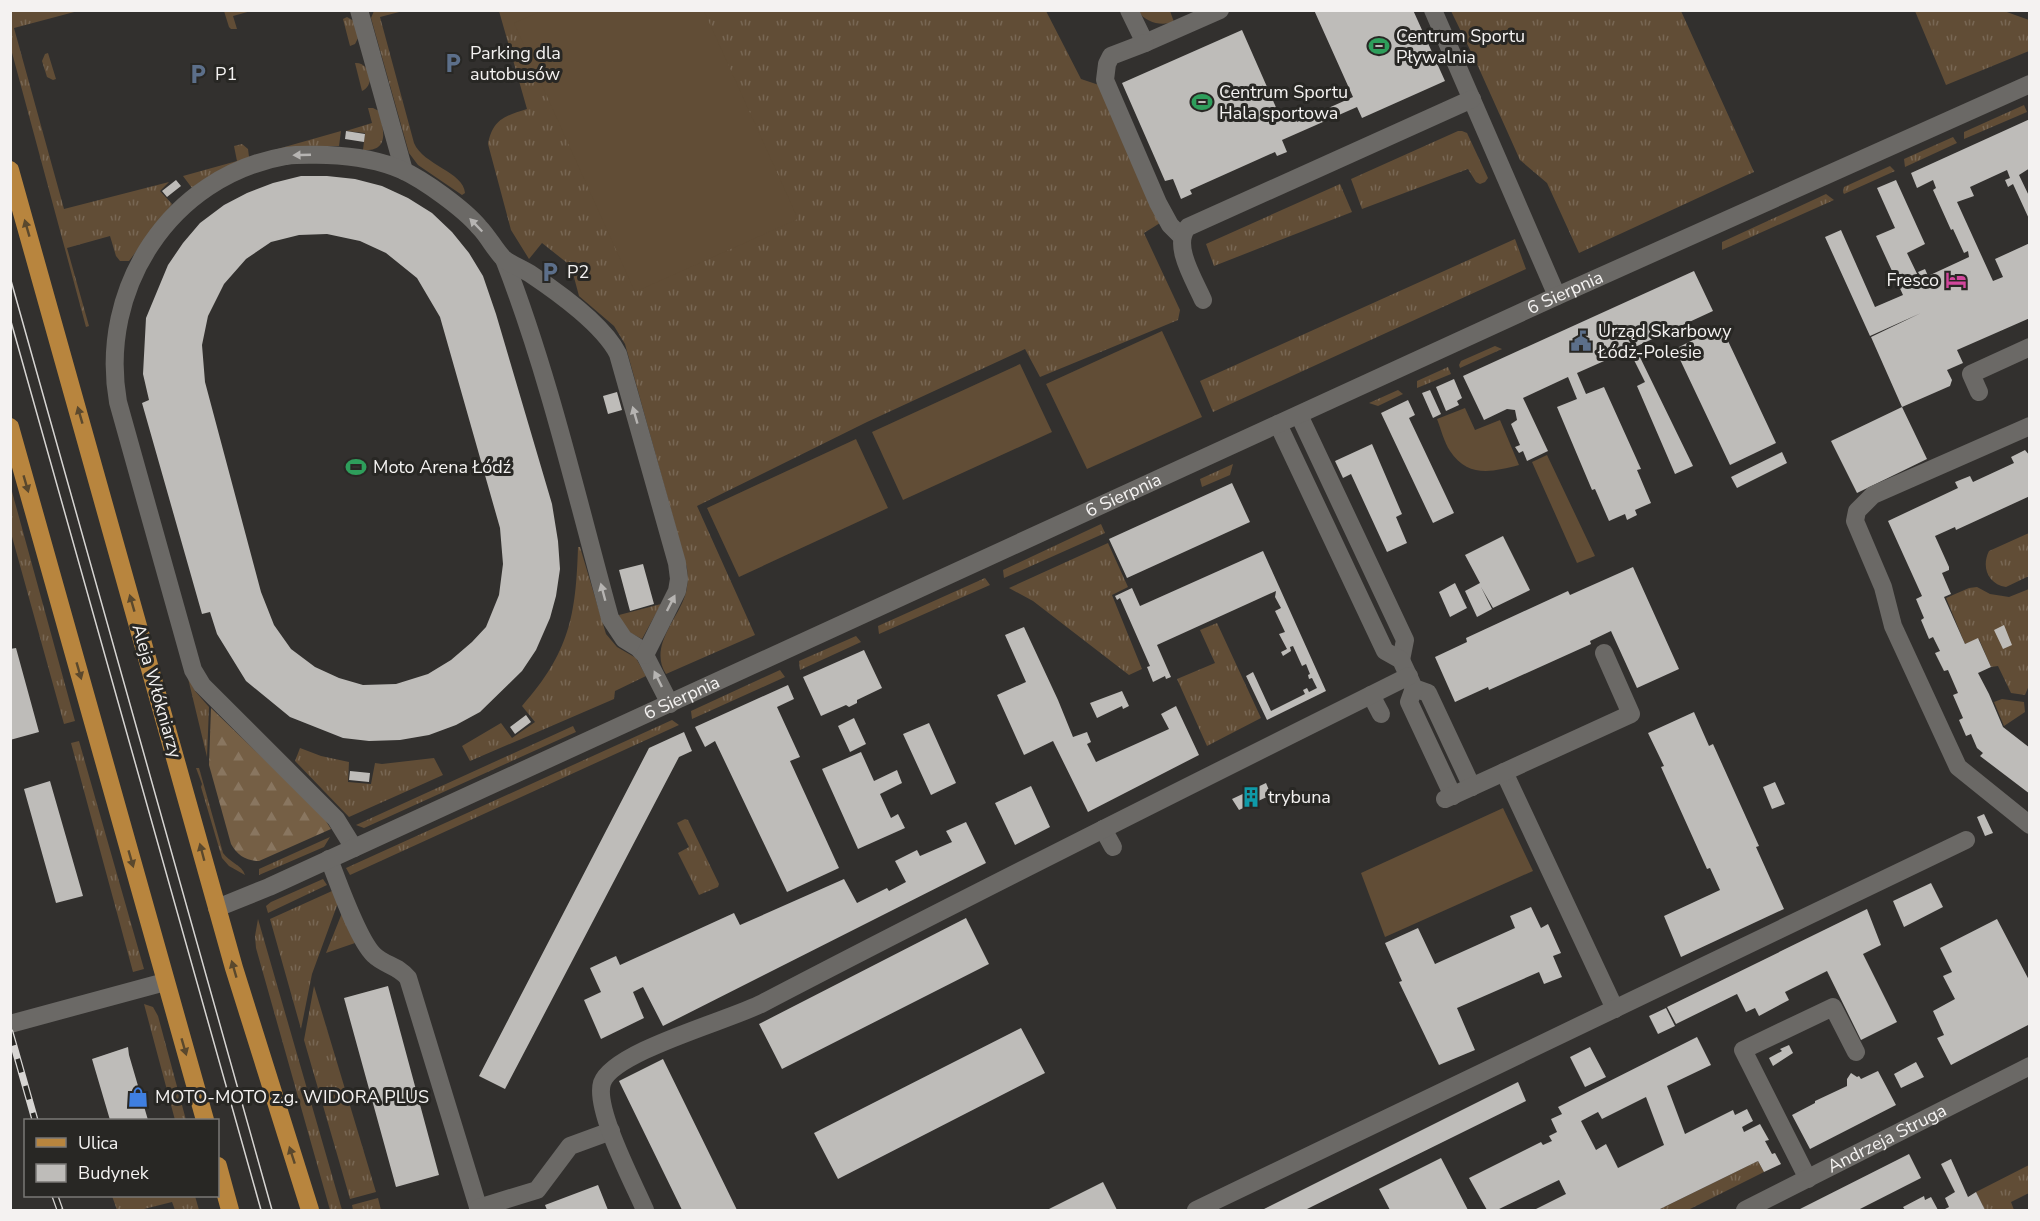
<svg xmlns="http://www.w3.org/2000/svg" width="2040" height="1221" font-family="'Nunito Sans',sans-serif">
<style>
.grass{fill:url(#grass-tufts)}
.forest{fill:url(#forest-firs)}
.garden{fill:#614d36}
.building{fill:#bebcb9;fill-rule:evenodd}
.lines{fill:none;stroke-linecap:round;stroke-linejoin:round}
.minor{stroke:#6b6966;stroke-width:18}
.major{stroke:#b8853e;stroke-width:18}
.tram{stroke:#d7d5d3;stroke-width:1.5}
.rail-casing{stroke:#d7d5d3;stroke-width:7}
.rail{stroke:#282724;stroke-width:4.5;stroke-dasharray:14;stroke-linecap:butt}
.oneway{fill:#b6b4b2}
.oneway2{fill:#5a482d}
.labels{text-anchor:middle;stroke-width:6;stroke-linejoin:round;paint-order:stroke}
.poi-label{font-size:18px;fill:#f4f2f1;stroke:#282724;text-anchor:start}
.street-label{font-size:18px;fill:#f4f2f1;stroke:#282724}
</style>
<defs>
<pattern id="grass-tufts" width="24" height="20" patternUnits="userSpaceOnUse" patternTransform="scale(1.5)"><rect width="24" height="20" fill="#614d36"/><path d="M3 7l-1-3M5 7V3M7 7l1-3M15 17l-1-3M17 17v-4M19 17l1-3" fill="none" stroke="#786754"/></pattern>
<pattern id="forest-firs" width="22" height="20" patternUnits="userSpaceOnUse" patternTransform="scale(1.5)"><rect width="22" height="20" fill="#755f45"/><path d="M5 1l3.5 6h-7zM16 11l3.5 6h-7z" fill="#897660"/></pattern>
</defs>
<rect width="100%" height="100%" fill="#32302e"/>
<path class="grass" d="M10,11H78L14,28L64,209L169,182L160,191L172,204L129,261H120L116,256L110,236L67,248L89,326L86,327L11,49Z
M224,11V10L251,11L233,16L237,29H231L229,27Z
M374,11H403L380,17L414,143C423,165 464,172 465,193L462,195L418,165L409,153L371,18Z
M499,11H1046L1081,79L1099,85L1160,223L1144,233L1180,310L1178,320L1040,377L1025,349L867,422L697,506L755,635L666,674C650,649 673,624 683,601C688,590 688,580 687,568L625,344L614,326L579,296L571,266L542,243L529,259L511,230L488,144C493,119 505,116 527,109Z
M1138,11H1170L1174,22C1161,26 1146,23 1138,11Z
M1451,11H1681L1754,172L1579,253L1547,183L1520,160L1477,64Z
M1915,11H2004L2029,20V51L1946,85Z
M347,17L354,21L358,38L355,44L350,46L343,19Z
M48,53L56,79L53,80L47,77L42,61L45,54Z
M355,63C370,62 376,85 362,91Z
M2024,105L2027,112L1964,139V132Z
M368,108H373L379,111C383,128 391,152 363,150L365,133L346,131L372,123Z
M341,131L339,146H311L274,150Z
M1458,131H1462L1467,133L1488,178L1485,182L1480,184L1476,182L1468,169L1362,209L1351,179Z
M1953,137L1957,143L1905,167L1904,159Z
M242,144L248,149L249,157L203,180L192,188L183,176L237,161L234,146Z
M1890,166L1895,171L1844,194L1843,192L1844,187Z
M1340,184L1352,212L1214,266L1206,244Z
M1826,194L1834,200L1722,250V242Z
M1515,239L1526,269L1213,412L1200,381Z
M1495,346L1502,349L1460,368L1459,365L1461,361Z
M1448,367L1451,374L1417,388V381Z
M1398,390L1403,394L1378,406L1369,403Z
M1233,464L1230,475L1202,487L1200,479Z
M11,488L75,721L64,724L11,533Z
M1101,524L1105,533L1004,578L1003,570Z
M2029,533V576L2006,587C1988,584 1981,567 1989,551Z
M1108,543L1128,587L1112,595L1142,669L1129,675L1033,601L1009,588Z
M578,547H580L606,634L617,647L636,658L646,676L615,691L614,699L470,761L462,746L501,723L512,738L535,722L522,706C569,653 576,616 578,547Z
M985,578L990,585L879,634L878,626Z
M1977,587L1990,594L2009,597L2029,589L2030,683L2025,695L2011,693L1998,666L1991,667L1979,639L1965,644L1946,598L1969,588Z
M661,604L642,639L625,630L619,615Z
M1217,623L1261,718L1207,746L1177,679L1215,663L1200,630Z
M856,636L861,642L800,670L799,661Z
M780,670L785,677L692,719L691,711Z
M187,674L195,691L209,707L207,757Z
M2002,699L2024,702L2025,712L2004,726L1994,702Z
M672,720L679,725L350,875L346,868Z
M573,726L576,732L364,828L356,825Z
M79,741L144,969L133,972L71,743Z
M300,748L321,756L349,762L348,782L371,784L375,763L382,764L434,758L443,775L349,817L295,761Z
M196,768H199L223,853C229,862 242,865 245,875L229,866L222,858L201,787L202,784Z
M685,819L688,820L719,884L718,887L699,895L678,853L689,847L677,823Z
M330,837L324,847L259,875V869Z
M323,879L327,885L268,913L266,906L271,902Z
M332,891L339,900L312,974L301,1029L270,919Z
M344,908L355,943L326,953Z
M258,919L342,1210H330L256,948L255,936Z
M314,986L376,1192L350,1199L304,1040Z
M144,1004L153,1007L158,1016L186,1120H175Z
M1758,1161L1764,1172L1688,1210H1658Z
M2029,1165V1193L2011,1202L2014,1210H1985L1976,1192Z
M112,1196H195L199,1210H175L172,1202L140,1210H117Z
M378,1198L381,1210H353L352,1205Z"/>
<path class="forest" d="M211,708L322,815L331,829L259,861C246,861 237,855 231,844L209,765Z"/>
<path class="garden" d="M542,11H704L798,219L635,292L514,23Z
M1162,331L1202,417L1087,469L1046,384Z
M1020,364L1052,432L903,500L872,432Z
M1465,408L1475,430L1500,420L1519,465C1492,472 1468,478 1450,451C1444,442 1441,429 1437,419Z
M856,439L888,508L739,577L707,508Z
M1547,455L1595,556L1577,563L1532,462Z
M1503,808L1533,871L1385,937L1361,873Z"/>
<path class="building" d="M1314,10H1413L1445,81L1362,118L1357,107L1282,140L1287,152L1277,156L1275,152L1190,190L1192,194L1181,199L1173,179L1165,181L1122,83L1242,30L1282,121L1294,116L1297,122L1353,97Z
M2030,119V168L2019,175L2030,198V221L2013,184L2008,187L2005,180L2010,178L2007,170L1970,187L1974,196L1957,202L1993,281L2003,277L1995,259L2030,243V318L1957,350L1963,363L1947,370L1952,380L1950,386L1902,407L1871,337L1921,313L1870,336L1825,237L1841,230L1875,307L1903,295L1876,236L1895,228L1877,188L1896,180L1925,244L1907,253L1920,280L1922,279L1918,272L1925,269L1928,276L1969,257L1968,251L1964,253L1953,229L1951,230L1933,190L1936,188L1933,180L1917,188L1911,173Z
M346,131L365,134L364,142L345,139Z
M301,176H327L355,179L382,186L408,198L432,213L452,232L469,253L483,276L496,314L552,504L558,541L560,569L556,596L550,618L536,650L522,671L480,712L456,725L429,735L400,740L369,741L343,738L290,717L246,681L217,634L210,612L202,614L142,403L149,400L143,374L146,318L168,265L183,243L200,223L224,205L247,193L273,183ZM327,234L360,241L386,253L417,278L440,317L500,528L503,564L499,595L486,627L472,642L451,660L428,674L396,684L363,685L339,678L315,667L291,649L274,625L261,592L205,382L202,345L208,316L224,284L246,259L271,242L299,235Z
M176,180L181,186L167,197L162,191Z
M1694,271L1713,311L1635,347L1693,466L1675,474L1637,386L1645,382L1629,350L1577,373L1586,394L1604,387L1641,469L1637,470L1651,503L1635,510L1637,515L1627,520L1625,514L1609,521L1595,489L1592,490L1557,407L1577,399L1568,377L1523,398L1548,451L1527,461L1523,451L1519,453L1515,447L1520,445L1511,424L1517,420L1515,410L1507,409L1484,420L1463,376Z
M1721,326L1776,443L1730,465L1675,349Z
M1454,379L1462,398L1457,401L1459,405L1446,411L1436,387Z
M1430,390L1441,414L1433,418L1422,393Z
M617,392L622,410L608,414L603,396Z
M1408,400L1415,415L1409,418L1454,513L1433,523L1381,413Z
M1902,407L1927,459L1857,493L1831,441Z
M1372,444L1402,514L1396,517L1407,543L1387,552L1351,474L1343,478L1335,461Z
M2025,450L2030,456V496L1956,530L1955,527L1935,536L1949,567V570L1942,573L1951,594L1944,597L1965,644L1978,638L1991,667L1978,673L1989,694L2003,727L2030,748V794L1980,756L1983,753L1977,748L1971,734L1966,736L1959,720L1963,718L1953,695L1958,693L1948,670L1944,671L1935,653L1940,651L1933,637L1929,639L1921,620L1924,618L1916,599L1922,596L1888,521L1958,488L1955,482L1970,476L1973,482L2014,463L2011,457Z
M1782,452L1787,463L1737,488L1731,477Z
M1232,483L1250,522L1127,578L1109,539Z
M1503,536L1530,590L1493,608L1481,587L1492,609L1477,617L1465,591L1480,583L1465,555Z
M1263,551L1326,691L1267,720L1246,676L1253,672L1271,711L1305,694L1303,690L1307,688L1309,692L1317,688L1312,678L1309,679L1308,675L1310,674L1306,664L1302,666L1293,646L1290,647L1291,651L1283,656L1281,652L1287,649L1279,634L1285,632L1275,611L1281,608L1275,597L1276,591L1157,645L1171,677L1166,679L1165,676L1153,682L1147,667L1150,666L1120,598L1117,600L1115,596L1132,588L1140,606Z
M643,564L654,604L630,611L619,570Z
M1633,567L1679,669L1637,688L1611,631L1590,641L1591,644L1489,690L1488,687L1455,702L1435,657L1467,642L1466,638L1568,591L1570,595Z
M1455,583L1467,608L1450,617L1439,592Z
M2004,625L2012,645L2003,649L1994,630Z
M1024,627L1058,700L1073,737L1087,732L1091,742L1087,744L1096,762L1169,729L1161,714L1176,706L1199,755L1088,812L1053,741L1024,755L997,695L1026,682L1005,635Z
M16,648L39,732L10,740V649Z
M864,650L882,688L857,700V703L849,707L846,705L821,716L803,677Z
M788,685L794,699L777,707L800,757L790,761L839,868L787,892L715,741L705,747L695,727Z
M1122,691L1129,706L1123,709L1122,706L1097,718L1090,703Z
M1694,712L1709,746L1713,744L1759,846L1756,847L1784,909L1681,957L1664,916L1720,890L1710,868L1707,869L1661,767L1664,766L1648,733Z
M526,715L531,722L515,734L510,727Z
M854,718L866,744L850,752L838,726Z
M929,723L956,783L931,795L903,734Z
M684,732L692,751L679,757L505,1089L479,1076L649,748Z
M861,752L874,781L897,770L902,783L880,794L891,818L898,814L905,828L858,849L822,769Z
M350,771L370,773L369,782L349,780Z
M50,781L83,896L56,903L24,789Z
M1775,782L1785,804L1772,809L1763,787Z
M1266,783L1271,795L1239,810L1232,799Z
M1031,786L1050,827L1015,845L995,803Z
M1984,814L1993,833L1985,836L1977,817Z
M966,822L986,863L663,1026L643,987L633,992L644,1018L601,1039L584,1000L601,992L590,968L616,956L620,965L734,913L740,925L844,879L857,903L887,888L889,891L906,882L895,861L917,850L920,856L952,842L946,831Z
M1931,883L1943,907L1904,927L1893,901Z
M1531,907L1541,928L1548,924L1561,953L1553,956L1562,977L1544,984L1539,972L1457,1008L1475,1050L1439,1065L1399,982L1402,981L1385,943L1418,928L1435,964L1515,928L1510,916Z
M1867,909L1881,945L1863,954L1897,1022L1861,1040L1827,971L1785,992L1789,1000L1759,1016L1755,1008L1746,1012L1737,994L1676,1024L1667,1007Z
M966,918L989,964L782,1069L759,1024Z
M1997,919L2030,982V1024L1951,1065L1937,1038L1944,1035L1933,1011L1955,999L1943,976L1952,972L1940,948Z
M388,986L439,1175L396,1187L344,998Z
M1666,1008L1675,1026L1658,1034L1649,1016Z
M1021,1028L1045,1073L838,1179L814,1133Z
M1697,1037L1711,1065L1667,1086L1685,1134L1733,1110L1735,1115L1747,1109L1753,1121L1742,1127L1744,1132L1760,1124L1769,1140L1765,1141L1772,1154L1775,1153L1781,1164L1764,1172L1758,1161L1658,1210H1534L1566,1194L1559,1180L1497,1210H1487L1469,1178L1541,1142L1543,1145L1552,1141L1549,1136L1557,1132L1551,1119L1562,1114L1558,1107ZM1646,1097L1664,1145L1618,1168L1606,1144L1596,1150L1581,1121L1598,1112L1602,1119Z
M1789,1045L1793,1053L1773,1066L1769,1058L1782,1051L1780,1049Z
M128,1047L129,1055L148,1120H110L92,1059Z
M1590,1047L1606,1077L1585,1087L1570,1057Z
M663,1059L737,1210H682L619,1081Z
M1916,1062L1924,1077L1901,1088L1894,1074Z
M1878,1071L1896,1105L1810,1149L1792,1115L1815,1103V1101L1847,1086V1079L1851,1073L1857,1077L1859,1076L1861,1079Z
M1518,1082L1526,1101L1305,1210H1262Z
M1909,1154L1921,1178L1858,1210H1798Z
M1441,1158L1468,1210H1390L1379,1189Z
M1951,1159L1968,1197L1976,1192L1985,1210H1943L1949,1207L1945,1198L1955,1192L1941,1164Z
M1103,1182L1117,1210H1047Z
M598,1185L608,1210H547L545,1205Z
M1924,1196L1925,1200L1931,1197L1938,1210H1905L1903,1207Z"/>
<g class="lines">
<g class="minor">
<path d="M359,10L404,171"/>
<path d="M1129,10L1145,43L1220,10"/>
<path d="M1433,10L1557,296"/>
<path d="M1145,43L1111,56L1107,64L1105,80L1158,203L1170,225L1182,237"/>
<path d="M504,259C549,375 577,498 610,618L624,639L637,647L645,655L670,704"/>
<path d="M1203,300C1195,281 1171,244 1188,227L1472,99"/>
<path d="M1979,392L1971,374L2030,347"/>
<path d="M1299,415L1405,640L1401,660"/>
<path d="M1278,424L1385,651L1401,660L1414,688L1428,693L1472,787"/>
<path d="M2030,426L1873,495L1857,511L1855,521L1883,587L1893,626L1958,767L2030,825"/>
<path d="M1414,688L1409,702L1453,796"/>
<path d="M1371,695L1381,714"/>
<path d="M1504,772L1615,1009"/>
<path d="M1445,799L1631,714L1604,653"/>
<path d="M1103,829L1113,847"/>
<path d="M354,848L336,819L202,685L193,670L118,402C98,289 170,176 286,156C300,154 313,155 327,155C352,156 379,160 402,170C424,180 464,209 479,227C488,236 495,250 504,259C512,265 523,269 532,275C559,293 604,326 618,354L677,563L679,579L677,591L645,655"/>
<path d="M329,859C338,882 358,940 374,955C384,965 399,966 408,978L479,1210"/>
<path id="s1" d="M217,908L269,887L1557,296L2030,84"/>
<path d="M10,1024L165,982"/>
<path d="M1808,1179L1743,1050L1833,1007L1856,1052"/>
<path d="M478,1208L537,1190L570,1146L611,1131"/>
<path d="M645,1210C634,1184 594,1109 602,1083C613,1051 731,1020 763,1003C977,891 1193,784 1409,676"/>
<path d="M1196,1210L1966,840"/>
<path id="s2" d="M1745,1210L2030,1066"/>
</g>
<path class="major" d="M10,170L234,968L310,1210
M10,427L205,1120
M218,1166L230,1210"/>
<path class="tram" d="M10,277L272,1210
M10,318L261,1210"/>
<g class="rail-casing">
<path id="rail" d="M10,1032L35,1120
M55,1196L60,1210"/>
</g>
<use href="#rail" class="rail"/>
</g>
<defs><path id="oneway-solid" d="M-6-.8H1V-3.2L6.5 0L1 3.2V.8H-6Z" transform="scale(1.5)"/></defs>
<g class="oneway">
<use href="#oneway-solid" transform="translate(302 155) rotate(178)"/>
<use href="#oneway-solid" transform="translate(476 225) rotate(-134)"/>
<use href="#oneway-solid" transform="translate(635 415) rotate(-106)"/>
<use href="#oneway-solid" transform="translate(603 592) rotate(-105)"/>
<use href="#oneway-solid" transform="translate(671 603) rotate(-63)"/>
<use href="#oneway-solid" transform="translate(658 679) rotate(-116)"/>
</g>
<g class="oneway2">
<use href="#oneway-solid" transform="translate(27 228) rotate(-106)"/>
<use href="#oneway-solid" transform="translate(80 415) rotate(-106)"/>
<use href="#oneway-solid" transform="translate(26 484) rotate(74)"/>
<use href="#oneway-solid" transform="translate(132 603) rotate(-106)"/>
<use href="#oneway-solid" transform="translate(79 671) rotate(74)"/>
<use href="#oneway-solid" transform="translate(202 852) rotate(-105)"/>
<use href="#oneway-solid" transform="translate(131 859) rotate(74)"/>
<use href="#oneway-solid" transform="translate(234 969) rotate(-106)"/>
<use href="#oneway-solid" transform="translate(184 1047) rotate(74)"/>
<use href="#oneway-solid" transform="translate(292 1155) rotate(-108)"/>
</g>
<defs>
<g id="stadium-bare" transform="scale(1.62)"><path d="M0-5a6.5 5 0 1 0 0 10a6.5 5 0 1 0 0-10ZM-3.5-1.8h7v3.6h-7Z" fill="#2e9e5b" stroke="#282724" stroke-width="2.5" paint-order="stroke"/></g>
<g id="parking-bare" transform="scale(1.62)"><path d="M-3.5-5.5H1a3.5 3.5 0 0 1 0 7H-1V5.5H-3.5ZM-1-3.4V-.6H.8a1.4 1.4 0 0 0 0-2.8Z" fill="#5c6f8a" stroke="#282724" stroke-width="2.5" paint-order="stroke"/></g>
<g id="hotel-bare" transform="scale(1.62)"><path d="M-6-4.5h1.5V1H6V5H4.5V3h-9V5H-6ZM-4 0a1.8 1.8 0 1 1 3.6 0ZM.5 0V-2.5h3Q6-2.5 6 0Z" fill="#d1479c" stroke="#282724" stroke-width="2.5" paint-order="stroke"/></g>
<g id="civic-bare" transform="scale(1.62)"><path d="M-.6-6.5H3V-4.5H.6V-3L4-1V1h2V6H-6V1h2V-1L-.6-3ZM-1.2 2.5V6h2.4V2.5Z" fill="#5c6f8a" stroke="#282724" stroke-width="2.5" paint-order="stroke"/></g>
<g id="building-bare" transform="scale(1.62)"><path d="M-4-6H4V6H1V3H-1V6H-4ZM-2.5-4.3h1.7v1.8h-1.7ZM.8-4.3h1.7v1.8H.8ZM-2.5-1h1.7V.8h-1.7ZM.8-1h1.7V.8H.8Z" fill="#0f9aa8" stroke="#282724" stroke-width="2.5" paint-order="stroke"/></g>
<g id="shop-bare" transform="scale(1.62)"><path d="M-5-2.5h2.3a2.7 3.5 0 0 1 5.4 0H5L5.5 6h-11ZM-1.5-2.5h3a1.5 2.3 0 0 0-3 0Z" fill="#3f7fe0" stroke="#282724" stroke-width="2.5" paint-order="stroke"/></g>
</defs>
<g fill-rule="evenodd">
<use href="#stadium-bare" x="1379" y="46"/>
<use href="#parking-bare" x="453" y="63"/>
<use href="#parking-bare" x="198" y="74"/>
<use href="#stadium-bare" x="1202" y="102"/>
<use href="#parking-bare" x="550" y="272"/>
<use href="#hotel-bare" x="1956" y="280"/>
<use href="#civic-bare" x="1581" y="341"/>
<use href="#stadium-bare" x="356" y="467"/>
<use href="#building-bare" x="1251" y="797"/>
<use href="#shop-bare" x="138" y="1097"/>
</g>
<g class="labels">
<g class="poi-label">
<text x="1396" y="42">Centrum Sportu<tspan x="1396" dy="21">Pływalnia</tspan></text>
<text x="470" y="59">Parking dla<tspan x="470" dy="21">autobusów</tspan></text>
<text x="215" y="80">P1</text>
<text x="1219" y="98">Centrum Sportu<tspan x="1219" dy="21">Hala sportowa</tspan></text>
<text x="567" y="278">P2</text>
<text x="1939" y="286" text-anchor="end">Fresco</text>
<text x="1598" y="337">Urząd Skarbowy<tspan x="1598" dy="21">Łódż-Polesie</tspan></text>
<text x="373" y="473">Moto Arena Łódź</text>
<text x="1268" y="803">trybuna</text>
<text x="155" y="1103">MOTO-MOTO z.g. WIDORA PLUS</text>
</g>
<g class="street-label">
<text dy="6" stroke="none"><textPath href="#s1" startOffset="1482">6 Sierpnia</textPath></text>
<text dy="6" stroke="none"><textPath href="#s1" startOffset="996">6 Sierpnia</textPath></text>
<text transform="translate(157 691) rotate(74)" y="6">Aleja Włókniarzy</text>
<text dy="6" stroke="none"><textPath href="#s1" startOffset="510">6 Sierpnia</textPath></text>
<text dy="6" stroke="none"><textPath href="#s2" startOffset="159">Andrzeja Struga</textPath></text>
</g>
</g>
<rect width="2040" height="1221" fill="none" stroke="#f4f2f1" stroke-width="24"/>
<rect x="24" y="1119" width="195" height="78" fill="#282724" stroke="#7a7876" stroke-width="1.5"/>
<rect x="36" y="1138" width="30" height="9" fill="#b8853e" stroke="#7a7876" stroke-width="1.5"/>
<text x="78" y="1149" font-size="18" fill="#f4f2f1">Ulica</text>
<rect x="36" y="1164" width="30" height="18" fill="#bebcb9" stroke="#7a7876" stroke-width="1.5"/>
<text x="78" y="1179" font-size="18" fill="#f4f2f1">Budynek</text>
</svg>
